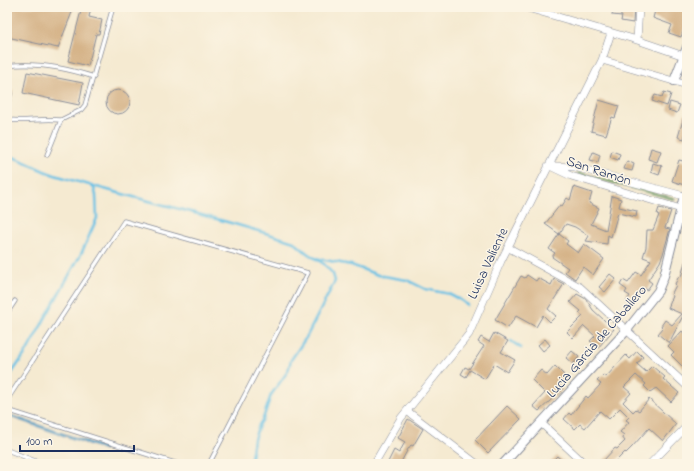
<svg xmlns="http://www.w3.org/2000/svg" width="694" height="471" font-family="'Indie Flower',sans-serif">
<style>
.green{fill:#a6d17d;stroke:#60806e}
.water{fill:#67c1e5;stroke:#4178a2}
.lines{fill:none;stroke-linecap:round;stroke-linejoin:round}
.stream{stroke:#67c1e5;stroke-width:2.5}
.building{fill:#d6b489}
.service-casing{stroke:#888c98;stroke-width:5}
.minor-casing{stroke:#888c98;stroke-width:8}
.tertiary-casing{stroke:#888c98;stroke-width:10}
.service{stroke:#fff;stroke-width:3.5}
.minor{stroke:#fff;stroke-width:7}
.tertiary{stroke:#fff;stroke-width:8}
.labels{text-anchor:middle;stroke-width:3;stroke-linejoin:round;paint-order:stroke}
.street-label{font-size:14px;fill:#1b2f5e;stroke:#fcf5e5}
</style>
<rect width="100%" height="100%" fill="#fcf5e5"/>
<filter id="ink" filterUnits="userSpaceOnUse"><feTurbulence type="fractalNoise" baseFrequency=".025" numOctaves="2"/><feDisplacementMap in="SourceGraphic" scale="8" xChannelSelector="R" yChannelSelector="G"/><feConvolveMatrix kernelMatrix="1 2 1 2 8 2 1 2 1" color-interpolation-filters="sRGB"/></filter>
<filter id="wash" filterUnits="userSpaceOnUse"><feTurbulence type="fractalNoise" baseFrequency=".012" numOctaves="4" result="noise"/><feDisplacementMap in="SourceGraphic" scale="16" xChannelSelector="R" yChannelSelector="G"/><feGaussianBlur stdDeviation="0.9" result="paint"/><feColorMatrix in="noise" values="0 0 0 0 0 0 0 0 0 0 0 0 0 0 0 0 0 1.4 0 .05"/><feComposite in="paint" operator="in"/></filter>
<g filter="url(#wash)">
<rect width="100%" height="100%" fill="#f5ead1"/>
<path class="green" d="M578,172L675,198V200L577,174Z"/>
<path class="water" d="M7,414L106,448L105,450L7,416Z"/>
<g class="lines">
<path class="stream" d="M7,155C24,160 38,170 55,175C134,199 215,216 294,242L307,253L324,264L333,274L335,281L307,336L291,360L288,371L271,395L263,419L259,425L254,439L250,464
M315,258L351,265L378,275L407,280L425,289L449,294L462,301L467,305
M511,341L521,348
M7,380L27,351L82,252L97,218L96,195L93,185"/>
</g>
<g id="blocks">
<path class="building" d="M7,7H74L58,48L7,37Z
M82,7H91L89,17L102,20L99,34H96L88,66L68,61Z
M613,7H634L633,23L621,21L622,16L612,15Z
M656,7L687,8V29H684L681,37L669,33L672,25L653,18Z
M27,72L83,83L79,105L23,93Z
M7,90L13,91L9,107H7Z
M106 102a12 12 0 1 1 24 0a12 12 0 1 1-24 0Z
M664,92L671,94L667,106L652,101L655,95L662,97Z
M599,100L619,106L615,118L612,117L606,135L591,131Z
M670,102L680,105L677,113L668,110Z
M685,113L687,114V129L684,139L678,137Z
M651,148L661,151L657,162L648,159Z
M612,151L620,154L618,160L610,157Z
M593,152L600,155L598,162L590,160Z
M679,160L687,162V186L672,181Z
M627,161L634,164L632,171L624,169Z
M653,163L662,166L659,175L651,172Z
M574,187L592,193L589,203L599,208L591,224L606,230L612,196L621,199L619,207L637,211L636,217L618,213L611,237L608,235L607,244L586,241L589,236L575,227L566,224L559,234L545,224L560,205L562,206L567,198L570,200Z
M659,208L671,211L665,228L670,229L663,254L660,262L648,280L652,283L647,290L644,288L631,306L626,302L630,296L625,293L627,290L620,285L623,280L628,283L636,272L641,275L651,260L643,257L646,247L647,230H653L659,215L657,214Z
M559,234L568,241L566,244L578,253L584,244L604,259L593,275L583,267L575,279L565,272L568,268L552,257L555,253L549,249Z
M685,262H687V308L669,343L658,334L663,328L661,326L665,320L672,325L682,314L668,308L673,296L671,295L676,285L675,284L679,276L681,277Z
M610,274L616,279L605,292L599,287Z
M527,275L536,281L538,278L551,285L554,279L564,284L548,309L556,316L550,322L543,315L536,327L516,316L508,328L495,320L521,276L525,278Z
M577,294L586,299L593,310L614,329L598,348L590,341L595,336L584,326L573,338L567,332L583,316L579,313L581,311L570,302Z
M682,331L687,337V371L671,355L674,352L668,346Z
M494,333L508,341L501,352L515,360L507,372L494,364L485,379L470,370L466,377L461,374L465,367L469,369L484,346L478,342L481,337L489,342Z
M545,339L550,345L543,351L538,345Z
M572,351L579,357L573,364L566,358Z
M637,351L643,357L637,364L646,372L652,366L665,377L663,379L679,393L671,402L656,388L650,392L644,386L646,384L636,375L624,387L631,393L623,402L633,412L636,409L639,411L649,399L676,424L663,441L649,428L632,447L626,453L625,452L613,464H607L603,461L615,448L617,449L625,441L622,437L624,435L620,432L629,422L626,420L629,417L620,408L609,419L600,411L585,428L580,424L575,429L564,419L569,413L571,415L586,396L588,398L601,384L597,381L603,375L606,377L626,355L630,359Z
M555,366L566,377L558,385L563,389L539,411L533,406L545,393L532,380L541,370L547,375Z
M507,406L521,419L488,453L475,440Z
M408,419L423,429L413,446L411,445L408,449L400,464H387L394,450L399,453L405,442L398,438Z
M557,456L566,464H549Z"/>
</g>
</g>
<g filter="url(#ink)">
<use href="#blocks" fill-opacity="0" stroke="#888c98" stroke-width="1"/>
<g class="lines">
<g class="service-casing">
<path id="service" d="M548,14L549,7
M7,66C36,62 66,68 94,77
M7,120C25,122 43,118 61,120
M47,155L61,120L81,110L85,105L113,7
M7,313L15,301
M7,400L124,221L308,273L209,464
M7,410L178,464
M7,450L43,464"/>
</g>
<g class="minor-casing">
<path id="minor" d="M524,7L637,40L684,56
M637,40L639,7
M602,60L687,85
M548,166L575,167L684,196
M552,167L571,176L681,209
M509,248L580,287L687,386
M407,411L477,464
M541,423L585,464
M374,464L401,418L469,334L501,261L602,60L611,33
M650,464L687,426"/>
</g>
<g class="tertiary-casing">
<path id="tertiary" d="M674,81L687,47
M503,464L627,330L658,291L664,276L684,196L687,197"/>
</g>
<use href="#service" class="service"/>
<use href="#minor" class="minor"/>
<use href="#tertiary" class="tertiary"/>
</g>
</g>
<g class="labels">
<g class="street-label">
<text transform="translate(599 170) rotate(18)" y="5">San Ramón</text>
<text transform="translate(487 263) rotate(-65)" y="5">Luisa Valiente</text>
<text transform="translate(596 341) rotate(-49)" y="5">Lucia Garcia de Caballero</text>
</g>
</g>
<rect width="694" height="471" fill="none" stroke="#fcf5e5" stroke-width="24"/>
<path d="M20 445v6h114v-6" fill="none" stroke="#1b2f5e" stroke-width="2"/>
<text x="26" y="445" font-size="12" fill="#1b2f5e" stroke="#fcf5e5" stroke-width="3" paint-order="stroke">100 m</text>
</svg>
